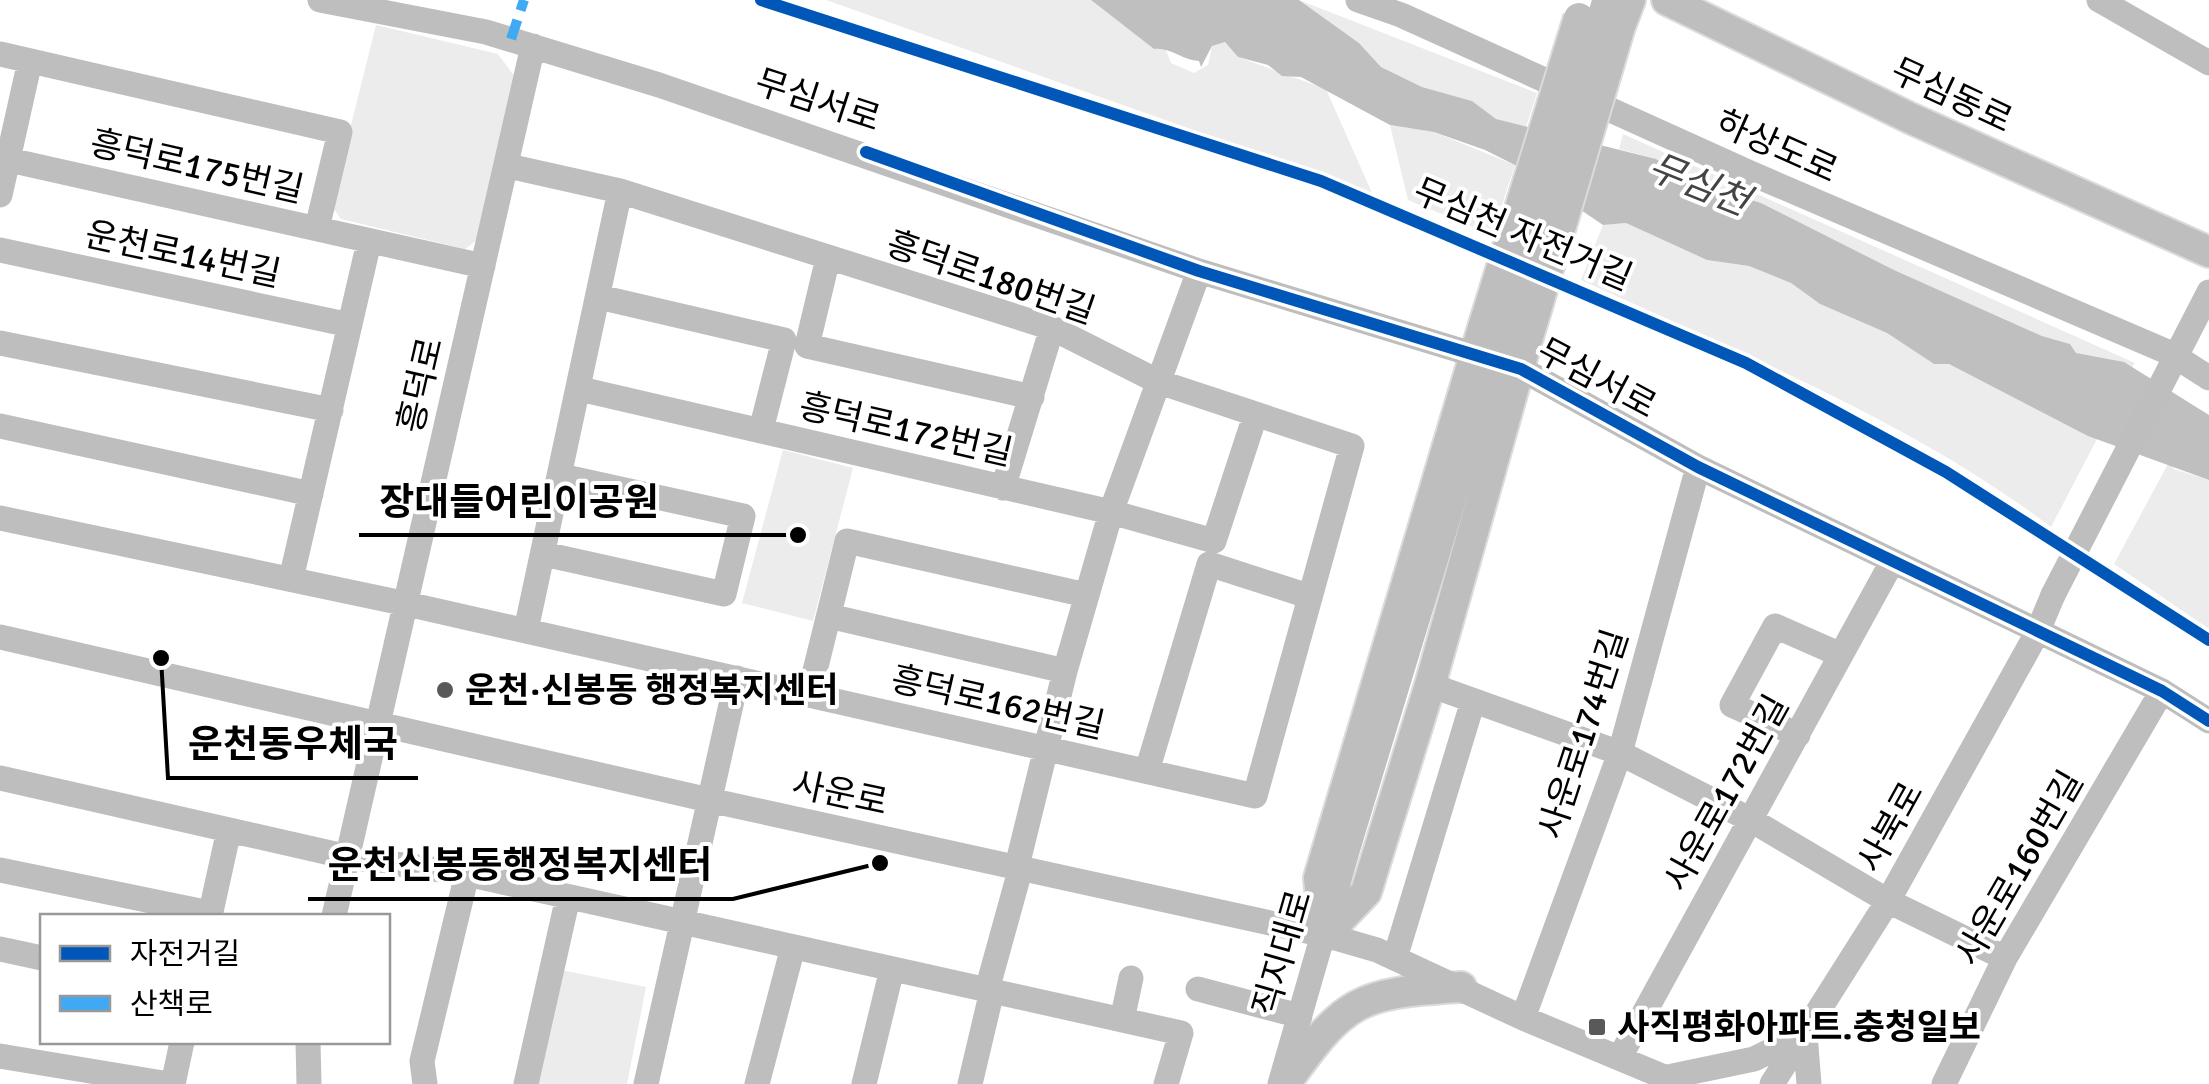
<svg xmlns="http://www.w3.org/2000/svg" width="2209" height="1084" font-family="Signika,'Noto Sans KR',sans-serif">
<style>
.green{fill:#ececec}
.water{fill:#bfbfbf}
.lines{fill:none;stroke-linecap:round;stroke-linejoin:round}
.major-casing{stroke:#dbdbdb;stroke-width:34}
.minor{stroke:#bebebe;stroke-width:25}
.major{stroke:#bebebe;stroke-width:30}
.major-bridge-casing{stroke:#dbdbdb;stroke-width:34;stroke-linecap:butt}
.minor-bridge{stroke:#bebebe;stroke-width:25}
.major-bridge{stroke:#bebebe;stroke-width:30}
.quiet{stroke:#3fa9f5;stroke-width:10;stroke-dasharray:20 10;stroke-linecap:butt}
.cycleway-casing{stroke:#fff;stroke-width:19}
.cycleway{stroke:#0057b8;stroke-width:12}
.poi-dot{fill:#595959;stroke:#fff;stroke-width:4}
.labels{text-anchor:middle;stroke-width:8;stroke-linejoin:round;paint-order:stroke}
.street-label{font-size:35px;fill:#000;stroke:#fff}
.poi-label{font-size:35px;font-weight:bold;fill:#000;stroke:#fff;text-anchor:start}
.water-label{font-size:38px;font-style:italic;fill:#444;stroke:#fff}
.leader{fill:none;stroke:#000;stroke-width:4}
.callout-dot{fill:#000;stroke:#fff;stroke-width:4}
.callout-label{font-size:38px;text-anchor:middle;font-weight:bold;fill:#000;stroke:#fff;stroke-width:8;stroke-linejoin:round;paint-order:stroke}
</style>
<rect width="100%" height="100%" fill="#fff"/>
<path class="green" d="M826,0H1091L1154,49L1165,48L1171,63L1194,73L1208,65L1212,46L1225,42L1238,57L1326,89L1372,193Z
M1299,0L1537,93L1526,127L1495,119L1472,101L1422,87L1381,67L1359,43Z
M376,25L498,54L515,77L476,241L465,249L341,219L331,205Z
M1390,125L1434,132L1515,165L1492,235L1408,200Z
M1623,134L2135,363L2132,367L2075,353L2070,344L2042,336L1894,270L1761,203L1697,183L1656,159L1619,149Z
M1626,223L1707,260L1749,266L1791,283L1820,304L1887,333L1934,364H1949L2097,439L2051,527C1911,421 1740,353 1581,280L1603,225Z
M783,450L853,468L813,621L742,603Z
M2169,462L2174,469L2209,480V629L2114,564Z
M561,970L646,987L627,1084H538Z"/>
<path class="water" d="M1091,0H1299L1359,43L1381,67L1422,87L1472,101L1496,119L1656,159L1697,183L1761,203L1894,270L2042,336L2070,344L2076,353L2124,362L2209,415V480L2088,436L1949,364H1934L1887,333L1820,304L1791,283L1749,266L1707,260L1626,223L1603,225L1515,165L1485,150L1434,132L1390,125L1301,77L1282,76L1268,65L1238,57L1225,42L1212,46L1201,67L1199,61C1182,60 1170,47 1154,49Z"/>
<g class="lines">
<g class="major-casing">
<path id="major" d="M1667,0L1910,118L2209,252
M1620,26L1630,0
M1325,935L1319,878L1483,328
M1325,935L1366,892L1430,685L1525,347
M1285,1084C1345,999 1358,993 1461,987"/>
</g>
<path class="minor" d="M320,0L486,32L659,85L1199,271L1521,369L1698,467L2162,691L2209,721
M1358,0L1401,15L1750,173L2170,353L2209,378
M2099,0L2209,63
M0,54L340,132L317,228
M0,158L483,266
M0,195L30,61
M0,250L350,325
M828,258L807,346L1032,397
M599,297L784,340L761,430
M0,343L331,410
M580,389L1111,512L1214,541L1255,416
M0,426L311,494
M1003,488L1052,328
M0,518L407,604L1255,796L1352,446L1159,382L1052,328L620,191L508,166
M544,554L724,594L743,516L561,476
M291,579L369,242
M829,616L1065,671
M526,630L620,191
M0,637L709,800L1325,935L1377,950L1523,1018L1681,1084
M1430,685L1620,753L1751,820L1888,901L2005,958
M809,695L847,541L1086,595
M1798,735L1732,705L1775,626L1841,655
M1147,771L1209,564L1308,596
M0,778L348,857L467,874L1181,1033L1166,1084
M1017,866L1065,671L1111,512L1199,271
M0,870L210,913
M210,916L229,830
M334,916L533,46
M0,949L42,958
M1395,958L1473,701
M1198,989L1300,1016
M987,990L1021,867
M1523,1018L1620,753L1698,467
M1122,1020L1131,978
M308,1042L309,1084
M0,1056L169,1084
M1620,1057L1892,562
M1670,1082L1668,1077L1754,1059L1805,1034L1809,1084
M173,1084L182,1042
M425,1084L422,1061L467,874
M526,1084L568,897
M646,1084L737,678
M757,1084L793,947
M864,1084L892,969
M970,1084L992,991
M1280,1084L1350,841
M1772,1084L1888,901L2037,633L2053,595
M1944,1084L2005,958L2162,691"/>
<use href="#major" class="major"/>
<g class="major-bridge-casing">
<path id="major-bridge" d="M1483,328L1579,18
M1525,347L1620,26"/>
</g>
<path class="minor-bridge" d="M2053,595L2209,292
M1350,841L1605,0"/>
<use href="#major-bridge" class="major-bridge"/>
<path class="quiet" d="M511,39L524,0"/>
<g class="cycleway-casing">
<path id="cycleway" d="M761,0L1321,181L1746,363L1946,472L2209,640
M866,152L1199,271L1521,369L1698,467L2162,691L2209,721"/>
</g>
<use href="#cycleway" class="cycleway"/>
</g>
<g class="poi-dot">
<circle cx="445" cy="690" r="10"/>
<rect x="1587" y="1017" width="20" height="20" rx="5"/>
</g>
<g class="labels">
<g class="street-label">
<text transform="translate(1952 95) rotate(25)" y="12">무심동로</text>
<text transform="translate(818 100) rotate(18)" y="12">무심서로</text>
<text transform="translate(1777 146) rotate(24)" y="12">하상도로</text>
<text transform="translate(197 166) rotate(13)" y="12">흥덕로175번길</text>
<text transform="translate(1523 234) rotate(23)" y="12">무심천 자전거길</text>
<text transform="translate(183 254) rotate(12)" y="12">운천로14번길</text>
<text transform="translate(991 277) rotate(19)" y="12">흥덕로180번길</text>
<text transform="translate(1597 378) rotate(28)" y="12">무심서로</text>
<text transform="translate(420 385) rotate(-77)" y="12">흥덕로</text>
<text transform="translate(906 429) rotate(13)" y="12">흥덕로172번길</text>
<text transform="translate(998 702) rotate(13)" y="12">흥덕로162번길</text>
<text transform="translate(1583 734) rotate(-72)" y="12">사운로174번길</text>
<text transform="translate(840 793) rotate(12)" y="12">사운로</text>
<text transform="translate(1726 793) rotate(-61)" y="12">사운로172번길</text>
<text transform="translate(1890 827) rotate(-61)" y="12">사북로</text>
<text transform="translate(2019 868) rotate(-60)" y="12">사운로160번길</text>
<text transform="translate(1282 953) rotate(-74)" y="12">직지대로</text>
</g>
<g class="poi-label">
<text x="465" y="702">운천·신봉동 행정복지센터</text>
<text x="1617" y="1039">사직평화아파트.충청일보</text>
</g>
<g class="water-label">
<text transform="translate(1699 184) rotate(22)" y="13">무심천</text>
</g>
</g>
<path class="leader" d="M798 535L678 535H359M161 658L168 778H418M880 863L733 899H308"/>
<g class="callout-dot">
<circle cx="798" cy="535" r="10"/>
<circle cx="161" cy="658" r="10"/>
<circle cx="880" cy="863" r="10"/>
</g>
<g class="callout-label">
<text x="519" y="515">장대들어린이공원</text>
<text x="293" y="757">운천동우체국</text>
<text x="520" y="878">운천신봉동행정복지센터</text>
</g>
<rect x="40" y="914" width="350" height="130" fill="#ffffff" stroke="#999999" stroke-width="2.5"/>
<rect x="60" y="946" width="50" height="15" fill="#0057b8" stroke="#999999" stroke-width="2.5"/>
<text x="130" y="964" font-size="30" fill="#000000">자전거길</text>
<rect x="60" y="996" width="50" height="15" fill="#3fa9f5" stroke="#999999" stroke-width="2.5"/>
<text x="130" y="1014" font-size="30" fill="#000000">산책로</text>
</svg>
